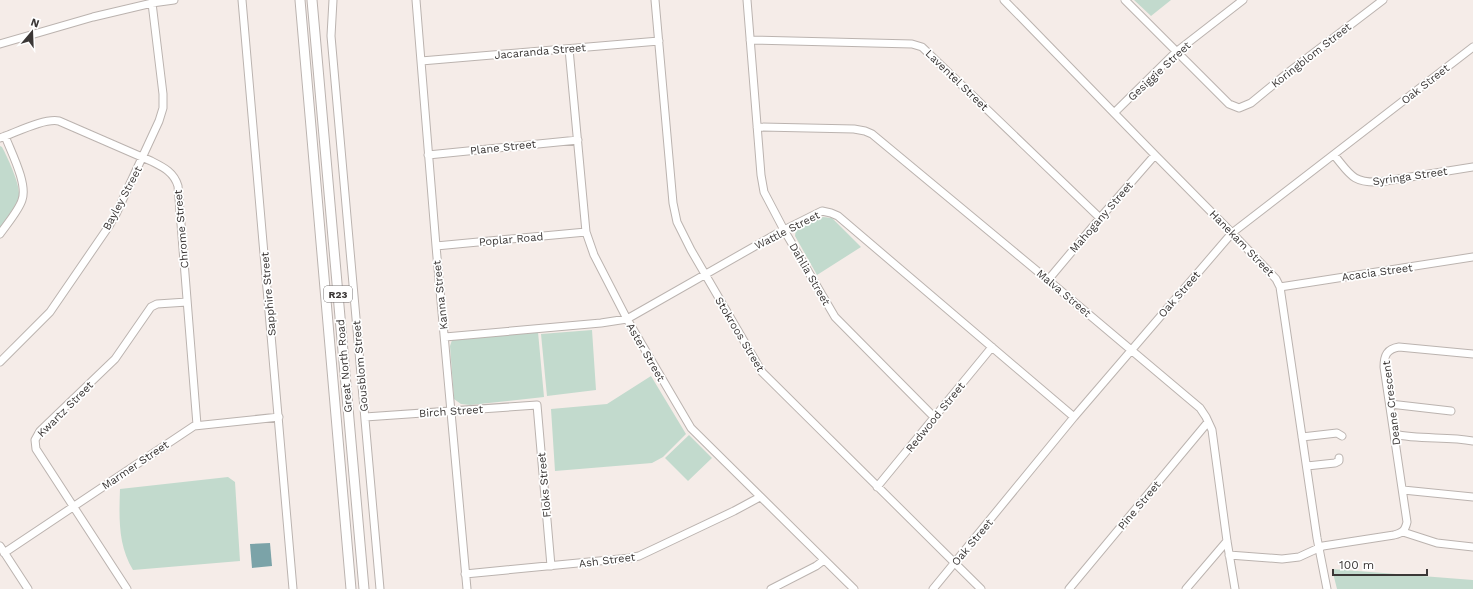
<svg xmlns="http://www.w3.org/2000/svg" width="1473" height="589" font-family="'Work Sans',sans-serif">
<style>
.green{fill:#c2dacd}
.water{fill:#7ba3a8}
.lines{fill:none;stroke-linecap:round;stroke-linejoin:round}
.minor-casing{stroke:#bbb3af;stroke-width:9}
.major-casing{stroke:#bbb3af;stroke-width:11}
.minor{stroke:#fff;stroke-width:7}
.major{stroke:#fff;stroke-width:9}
.labels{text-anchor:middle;stroke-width:3.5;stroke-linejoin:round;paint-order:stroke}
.shield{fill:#fff;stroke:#767372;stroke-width:1}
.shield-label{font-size:10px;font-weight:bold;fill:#3b3736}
.street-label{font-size:11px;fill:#3b3736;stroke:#fff}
</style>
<rect width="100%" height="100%" fill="#f5ece8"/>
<path class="green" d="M1134,0H1171L1151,16Z
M0,146L2,147C7,156 19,182 19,193C20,202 5,220 0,228Z
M823,217L832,218L861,247L817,275L795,236L796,229Z
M592,330L596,390L547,396L541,334Z
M538,332L544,397L470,405L461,404L454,399L450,346L452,340Z
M651,376L686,434L663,457L652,463L555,471L551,409L607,404Z
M689,435L712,458L688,481L665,458Z
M228,477L235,482L240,561L133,570C118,545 119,518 120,489Z
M1332,569L1473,580V589H1337Z"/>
<path class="water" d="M270,543L272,566L252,568L250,544Z"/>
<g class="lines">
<g class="minor-casing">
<path id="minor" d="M242,0L293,589
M333,0L331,36L380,589
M416,0L436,246L467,589
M655,0L673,203L677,222L691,250L762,372L981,589
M747,0L761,175L764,192L784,230L835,317L934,417
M1004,0L1155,155L1232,233L1276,279L1280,287L1317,538L1327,589
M1125,0L1229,104L1239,108L1251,103L1290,71L1383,0
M750,40L912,44L922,47L1100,218
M0,44L93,17L152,3L174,0
M569,49L586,232L594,255L627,319L691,428L854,589
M421,61L659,41
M1114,113L1176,52L1243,0
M757,127L854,129L865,131L872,134L1048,280L1200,408L1206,417L1212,430L1227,541L1235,589
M0,138C15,133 44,118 59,121L151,161C163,167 174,172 178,186L197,425
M428,155L578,140
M1334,155C1350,174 1352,183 1379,182L1473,167
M0,234C7,224 19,210 22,200C28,184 11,152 5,136
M436,246L586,232
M1048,280L1100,218L1155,155
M1280,287L1473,257
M445,337L601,323L627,319L778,233L822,211L831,213L838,216L845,222L1074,417
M0,362L50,312L109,226L116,214L159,121L163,108V94L152,3
M1390,404L1451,411
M365,417L537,405L551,566
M1394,434C1419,440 1447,436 1473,441
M1302,437L1337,433L1342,436
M1307,466L1335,463L1339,461V458
M877,487L992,347
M1403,490L1473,497
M1403,532L1437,543L1473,547
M0,546L28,589
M4,553L194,426L279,417
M1229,555L1282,559L1299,557L1323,546L1394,535C1402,533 1405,531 1407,522L1384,367C1384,355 1387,349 1399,347L1473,354
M465,574L630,558L639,556L734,511L760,497
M127,589L36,449L35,440L40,431L115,359L151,307L157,304L187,302
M771,589L816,566L824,560
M933,589L1074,417L1232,233L1473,47
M1069,589L1208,422
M1186,589L1227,541"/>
</g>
<g class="major-casing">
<path id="major" d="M300,0L351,589
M312,0L364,589"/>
</g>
<use href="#minor" class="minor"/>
<use href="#major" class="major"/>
</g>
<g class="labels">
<rect class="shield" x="324" y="286" width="28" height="16" rx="3"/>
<g class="shield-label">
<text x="338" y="298">R23</text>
</g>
<g class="street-label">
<text transform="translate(540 51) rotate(-5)" y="4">Jacaranda Street</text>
<text transform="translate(1311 55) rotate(-38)" y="4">Koringblom Street</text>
<text transform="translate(1159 71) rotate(-43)" y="4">Gesiggie Street</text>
<text transform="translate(957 80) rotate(44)" y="4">Laventel Street</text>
<text transform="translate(1425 84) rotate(-38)" y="4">Oak Street</text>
<text transform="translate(503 147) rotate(-6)" y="4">Plane Street</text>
<text transform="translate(1410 176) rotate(-8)" y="4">Syringa Street</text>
<text transform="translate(122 198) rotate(-62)" y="4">Bayley Street</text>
<text transform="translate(1101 217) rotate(-49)" y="4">Mahogany Street</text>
<text transform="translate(181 229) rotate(-95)" y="4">Chrome Street</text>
<text transform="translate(787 230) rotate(-27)" y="4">Wattle Street</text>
<text transform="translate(511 239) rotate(-5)" y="4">Poplar Road</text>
<text transform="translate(1242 243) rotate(46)" y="4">Hanekam Street</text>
<text transform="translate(1377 272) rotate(-8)" y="4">Acacia Street</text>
<text transform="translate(810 274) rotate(60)" y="4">Dahlia Street</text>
<text transform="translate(1064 293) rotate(40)" y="4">Malva Street</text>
<text transform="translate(268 294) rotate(-95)" y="4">Sapphire Street</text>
<text transform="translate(1179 294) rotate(-49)" y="4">Oak Street</text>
<text transform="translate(440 295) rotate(-96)" y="4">Kanna Street</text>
<text transform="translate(740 334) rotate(59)" y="4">Stokroos Street</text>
<text transform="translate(646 352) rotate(60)" y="4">Aster Street</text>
<text transform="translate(344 366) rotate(-95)" y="4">Great North Road</text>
<text transform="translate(360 366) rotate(-95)" y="4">Gousblom Street</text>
<text transform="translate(1391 403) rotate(-97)" y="4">Deane Crescent</text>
<text transform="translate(65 409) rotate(-45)" y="4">Kwartz Street</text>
<text transform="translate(451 411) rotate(-4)" y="4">Birch Street</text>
<text transform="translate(935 417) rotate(-51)" y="4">Redwood Street</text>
<text transform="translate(135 465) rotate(-34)" y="4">Marmer Street</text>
<text transform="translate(544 485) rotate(-95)" y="4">Floks Street</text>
<text transform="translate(1139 505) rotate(-50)" y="4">Pine Street</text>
<text transform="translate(972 542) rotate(-50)" y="4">Oak Street</text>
<text transform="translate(607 560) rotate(-7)" y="4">Ash Street</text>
</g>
</g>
<g transform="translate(32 32) rotate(19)" stroke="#ffffff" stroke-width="3" paint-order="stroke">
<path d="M0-3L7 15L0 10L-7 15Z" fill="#3b3736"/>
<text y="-6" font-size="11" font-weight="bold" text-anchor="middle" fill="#3b3736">N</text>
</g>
<path d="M1333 569v6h94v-6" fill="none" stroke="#3b3736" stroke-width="2"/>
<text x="1339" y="569" font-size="12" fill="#3b3736" stroke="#ffffff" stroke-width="3" paint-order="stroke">100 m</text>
</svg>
